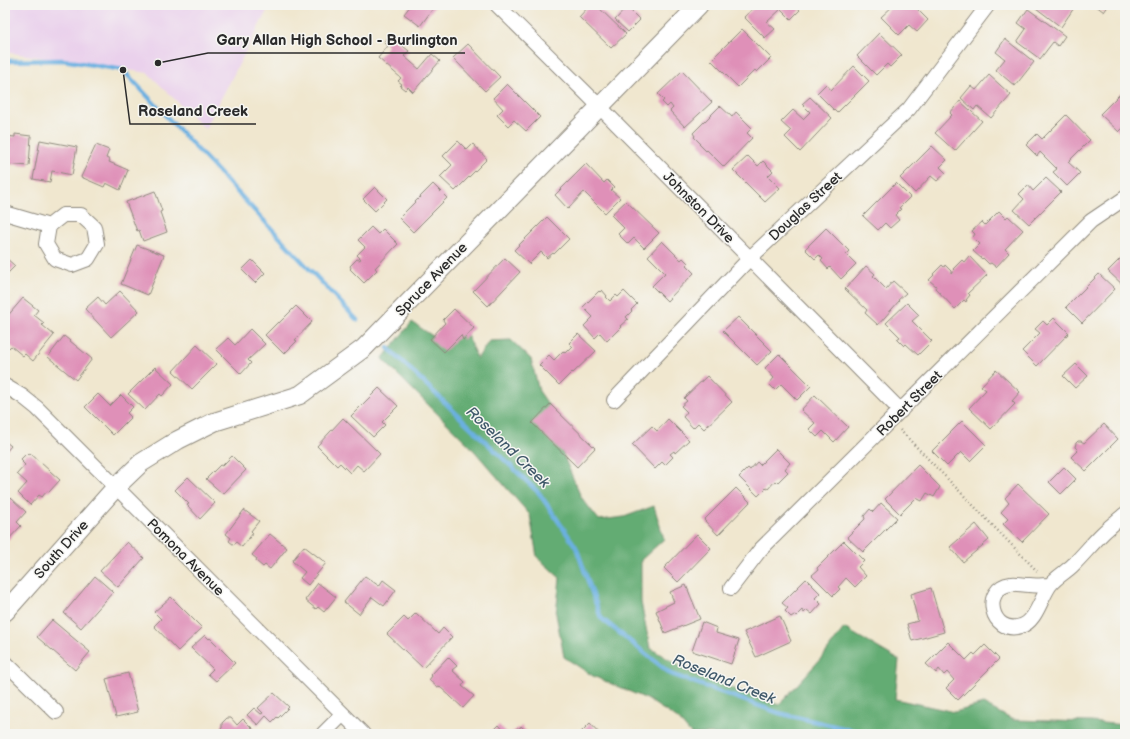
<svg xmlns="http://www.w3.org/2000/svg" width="1130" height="739" font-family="'Balsamiq Sans',sans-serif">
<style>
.built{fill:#ead1ec}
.forest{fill:#63ac73;stroke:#476c4f}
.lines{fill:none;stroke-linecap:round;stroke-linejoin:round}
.stream{stroke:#6bb0e1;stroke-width:4.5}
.building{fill:#df90b8}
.minor-casing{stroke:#8e897d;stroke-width:16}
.tertiary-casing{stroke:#8e897d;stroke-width:20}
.path{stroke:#8e897d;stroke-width:2.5;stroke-dasharray:1 3;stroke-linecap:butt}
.minor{stroke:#fff;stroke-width:14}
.tertiary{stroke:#fff;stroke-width:18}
.labels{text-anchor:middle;stroke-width:3;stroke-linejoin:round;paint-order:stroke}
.street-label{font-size:14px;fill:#2b2b2b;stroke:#f6f6f2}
.water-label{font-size:15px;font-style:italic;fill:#415a6b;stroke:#f6f6f2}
.leader{fill:none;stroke:#2b2b2b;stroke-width:1.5}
.callout-dot{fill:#2b2b2b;stroke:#f6f6f2;stroke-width:1.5}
.callout-label{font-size:15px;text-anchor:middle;font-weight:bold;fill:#2b2b2b;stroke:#f6f6f2;stroke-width:3;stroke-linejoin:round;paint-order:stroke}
</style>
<rect width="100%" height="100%" fill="#f6f6f2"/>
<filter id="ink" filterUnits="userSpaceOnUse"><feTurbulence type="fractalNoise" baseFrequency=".025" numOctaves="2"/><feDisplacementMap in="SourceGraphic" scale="8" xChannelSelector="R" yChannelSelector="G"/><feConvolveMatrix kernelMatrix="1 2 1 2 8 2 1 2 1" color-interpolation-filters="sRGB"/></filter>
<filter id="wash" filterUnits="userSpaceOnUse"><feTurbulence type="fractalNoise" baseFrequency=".012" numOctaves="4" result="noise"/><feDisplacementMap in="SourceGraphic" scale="16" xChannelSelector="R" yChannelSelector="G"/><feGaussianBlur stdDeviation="0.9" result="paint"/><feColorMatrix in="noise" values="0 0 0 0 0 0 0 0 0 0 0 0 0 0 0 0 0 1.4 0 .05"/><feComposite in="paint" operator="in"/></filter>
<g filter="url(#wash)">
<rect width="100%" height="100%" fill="#f0e7cf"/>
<path class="built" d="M5,5H270L205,129L148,73L5,52Z"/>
<path class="forest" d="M412,322L434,337L446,332L467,335L477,359L489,341L511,340L531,359L539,391L562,424V452L581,497L599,520L624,517L654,506L664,539L641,560V602L650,648L691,673L779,705L824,655L844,628L899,660L895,699L955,712L983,704L1013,720L1091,722L1125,725V734H691L678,719L647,699L593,676L564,657L556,614L560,578L537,557L530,515L470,446L382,359Z"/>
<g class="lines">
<path class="stream" d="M5,61L63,60L123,70L357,320
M388,348L539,493L576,547L601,618L671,674L779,713L868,734"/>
</g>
<g id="blocks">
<path class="building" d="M411,5H436L420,26L404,14Z
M590,5H596L626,34L611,48L579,17Z
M757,5H795L800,10L791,19L781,9L767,22L775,29L765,38L744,17Z
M894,5H913L928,20L917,32L909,25L899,35L881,17Z
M1032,5H1076L1061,27Z
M1095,5H1109L1104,12Z
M627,7L640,20L628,32L615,20Z
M1028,9L1065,36L1058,46L1053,42L1040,59L1017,42L1026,29L1018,23Z
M742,29L771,58L757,72L755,70L738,87L711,60Z
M879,33L902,55L890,67L887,64L876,75L857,56Z
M390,35L409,51L404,56L419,69L432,54L440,61L413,92L408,87L405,90L400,86L402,84L398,81L401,78L378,58L388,46L384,42Z
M1005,39L1034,62L1015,86L996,70L1005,59L996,52Z
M468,44L500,77L485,91L453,58Z
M854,66L869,81L837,113L817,93L826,84L831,90Z
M682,71L712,102L685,127L670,111L673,108L670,104L667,107L662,102L664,100L658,94Z
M989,75L1011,95L991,118L977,106L974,110L961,98L971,86L976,90Z
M507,84L540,117L526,131L514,120L508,126L497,115L503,109L493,98Z
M1123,91H1125V126L1119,132L1100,114Z
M810,97L832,118L800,152L785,137L791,131L781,122L793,110L803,119L810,112L802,104Z
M960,101L982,121L955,151L935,133L952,115L950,113Z
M720,106L732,117L736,112L752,128L747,133L752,138L724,167L707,150L706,151L699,144L700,143L694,137L695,136L693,133Z
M1066,115L1090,140L1068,162L1080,173L1067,186L1053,172L1057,169L1040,152L1037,156L1026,145L1037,134L1042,139Z
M15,134L31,136L29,166L5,164V136L15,137Z
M40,140L77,147L72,175L52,171L50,182L33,179Z
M458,141L467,150L473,144L487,159L455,191L440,177L452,165L443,156Z
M96,145L109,150L106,158L110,160L109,162L128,170L120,190L106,183L104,187L81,177Z
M932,146L947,160L940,167L946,173L937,181L931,176L915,193L900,178Z
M748,156L758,166L763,161L773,171L768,176L780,188L765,202L733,170Z
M586,164L604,183L607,180L614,187L611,190L620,198L605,213L584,192L568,209L555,195Z
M1046,178L1061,192L1029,224L1014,210L1024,199L1019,194L1028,185L1033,191Z
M896,183L910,197L899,208L901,209L895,215L899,220L890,228L885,223L878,230L863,216Z
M433,184L447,198L413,232L399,218Z
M375,187L387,199L375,211L363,199Z
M155,191L162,211L160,212L167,232L143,241L139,230L137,231L126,202Z
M626,201L659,233L644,248L634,238L628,244L618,234L624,228L611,215Z
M999,211L1006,218L1008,216L1023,230L1005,249L1009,253L996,267L991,263L989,264L983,258L982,259L973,251L980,244L973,237L975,234L972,231L982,222L985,225Z
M547,217L569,239L554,254L553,253L547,258L541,252L529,264L514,250Z
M371,227L378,234L383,229L398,244L375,268L377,270L364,283L350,269L351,268L350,266L357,259L359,260L361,259L357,255L365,247L358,240Z
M826,228L849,251L846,254L856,264L841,279L830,267L828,269L821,261L823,259L819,255L815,259L805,249Z
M662,241L681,260L683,258L688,263L686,265L694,273L667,301L652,286L665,273L648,256Z
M137,245L164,255L148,295L121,284Z
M1125,254V287L1108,271Z
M969,256L987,275L968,293L970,295L966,300H967L966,302L964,300L955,309L935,288L936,286L929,280L934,275L933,274L942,265L944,267L945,265L951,271V274L954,270L953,269L962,260L964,262Z
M5,257L15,266L5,276Z
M505,258L520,272L488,306L473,291Z
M252,260L265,273L255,283L242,270Z
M866,266L875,274L873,276L886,289L893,281L906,293L898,300L899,301L878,325L865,313L867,310L845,289Z
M1099,274L1115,289L1082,323L1066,307Z
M602,290L607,296L606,297L610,301L616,295L618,297L624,291L637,304L631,310L632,311L626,317L628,319L620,326L621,327L607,341L600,333L595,338L584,326L593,317L583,307L599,291L600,292Z
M120,291L139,311L111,337L85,309L98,297L105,305Z
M23,298L38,310L34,315L44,323L42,325L54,335L33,361L25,354L23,356L11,346L9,348L5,344V319Z
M907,303L919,315L912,321L932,341L918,355L906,344L904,346L897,339L900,337L886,323Z
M296,306L312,322L295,340L297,341L284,354L265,335L278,322L279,323Z
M454,309L474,328L463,340L461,335L444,352L430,339L445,323L443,320Z
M738,317L772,351L757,365L723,331Z
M1054,318L1069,333L1037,366L1022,351L1040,333L1035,329L1043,321L1047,325Z
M250,329L265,344L248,360L251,363L241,374L216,349L228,338L235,345Z
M578,334L596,351L573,373L572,372L559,385L539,365L549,355L554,360L563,351L565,353L568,350L569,351L573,347L569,343Z
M64,336L92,359L76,380L48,357Z
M197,345L217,364L192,389L173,371Z
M779,354L811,386L797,400L781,384L775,390L769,384L774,378L765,368Z
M1076,364L1088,376L1075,388L1063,376Z
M155,367L173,384L162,396L160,394L145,410L128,394Z
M996,370L1020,392L1012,401L1015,404L991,429L969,408L986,390L981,386Z
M707,376L732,402L704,429L698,423L693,428L683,417L687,412L681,406L687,401L684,398Z
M379,388L398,406L382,422L385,425L373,437L351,416Z
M98,394L110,406L121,395L133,407L127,413L131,417L113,435L85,407Z
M815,395L848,427L834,442L823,431L817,437L809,429L815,423L801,410Z
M550,404L595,448L577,467L532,423Z
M343,418L380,454L364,471L357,465L350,473L340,463L337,466L317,446Z
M668,419L689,440L675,453L674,451L670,454L673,457L665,465L662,462L655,469L632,445L652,426L657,431Z
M962,421L986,445L970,461L961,452L947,466L932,451Z
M1104,424L1118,439L1086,471L1071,457L1078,450L1075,447L1076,443L1078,441H1081L1084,443Z
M5,441L11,446L5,453Z
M776,449L790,463L785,469L788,472L777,483L775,481L768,489L766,488L758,496L739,477L748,468L750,470L757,462L760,465Z
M27,453L29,455L30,453L60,480L49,492L47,491L42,497L39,495L30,505L18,493L27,483L17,474L25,465L22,462L23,461L21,459Z
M232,456L246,470L223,494L206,479L220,465L222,466Z
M918,465L940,487L934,497L927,493L922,501L916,498L900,514L885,499Z
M1064,467L1076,479L1061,494L1049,482Z
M188,477L215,503L200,519L187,505L189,504L175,490Z
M1018,484L1049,514L1022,542L1003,524L1008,519L1001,512L1009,503L1005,498Z
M736,488L750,502L718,535L704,520Z
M11,498L26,512L17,522L21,526L5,543V504Z
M881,503L897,518L863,552L847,537L865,519L864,516L870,509L873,512Z
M244,510L259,521L251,531L253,533L242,547L236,542L234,545L229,541L231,538L226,534Z
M976,524L989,540L963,562L950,547Z
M270,534L287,548L270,569L265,565L263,567L256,561L257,559L252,555Z
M697,534L711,548L678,582L664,568Z
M844,541L864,561L858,567L866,576L855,587L846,578L838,587L840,589L833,596L812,575L818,570L817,568Z
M127,542L144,558L118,587L100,571Z
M304,546L326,563L308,585L300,578L305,572L292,561Z
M95,576L113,592L81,628L64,613Z
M365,576L379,586L383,580L396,590L384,606L372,597L359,614L344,602Z
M806,579L820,593L815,598L821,604L812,614L807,610L804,613L802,610L796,616L794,615L791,617L785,611L788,608L782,603Z
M318,583L336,597L324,612L318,607L316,609L305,600Z
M686,585L700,619L665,633L656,611L674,602L670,592Z
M931,588L944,632L912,641L907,624L918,621L911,594Z
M171,597L202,628L178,651L154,626L161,619L154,612Z
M416,613L438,634L443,628L452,637L423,668L387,634L404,617L408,621Z
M780,616L791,641L756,657L744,632Z
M52,620L90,652L75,670L37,637Z
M702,622L717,628L716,633L739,640L731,664L692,651Z
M205,635L209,639L210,638L235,663L216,681L208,674L213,669L191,648Z
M948,642L966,660L973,653L975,655L985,645L999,659L958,700L946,688L954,680L947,672L944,675L939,669L936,673L926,664Z
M448,657L457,666L452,670L465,682L462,686L474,696L463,708L439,686L437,687L429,680L432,676L431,675Z
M128,673L138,712L116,717L106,679Z
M274,693L289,707L278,718L277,717L272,722L266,716L258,725L247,715L254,708L261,714L263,713L258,708Z
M227,718H231L237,725L243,719L258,734H216L222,728V723Z
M590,723L600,734H579Z
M499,725L507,734H490Z
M521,726L529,734H511L517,728L519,729Z"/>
</g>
</g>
<g filter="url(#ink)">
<use href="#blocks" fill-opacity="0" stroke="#8e897d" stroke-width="1"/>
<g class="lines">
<g class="minor-casing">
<path id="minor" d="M497,5L586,93L901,411
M5,213L49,226
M63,215H81L94,227L97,244L88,259L72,265L55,259L46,244L49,226Z
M5,386L22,396L37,408L363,734
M614,400L750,258L909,109L988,5
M1050,585C1043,585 1036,586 1029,585C1023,585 1016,583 1011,584C980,588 991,636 1021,626C1036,622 1041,597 1050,585C1056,577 1066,572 1073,565C1083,555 1092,544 1102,534C1109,527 1117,521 1125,514
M731,588L760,550L1091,221L1125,198
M5,662L56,712
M323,734L343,714"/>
</g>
<g class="tertiary-casing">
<path id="tertiary" d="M5,612L116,487L141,463L178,440L214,422L300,395L364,348L699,5"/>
</g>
<path class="path" d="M900,430L1037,571"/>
<use href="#minor" class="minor"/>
<use href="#tertiary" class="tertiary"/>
</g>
</g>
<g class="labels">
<g class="street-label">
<text transform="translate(805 206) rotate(-43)" y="5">Douglas Street</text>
<text transform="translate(699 207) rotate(45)" y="5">Johnston Drive</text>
<text transform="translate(431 279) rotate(-46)" y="5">Spruce Avenue</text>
<text transform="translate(909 403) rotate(-45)" y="5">Robert Street</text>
<text transform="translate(61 549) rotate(-48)" y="5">South Drive</text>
<text transform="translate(186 557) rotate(45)" y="5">Pomona Avenue</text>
</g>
<g class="water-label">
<text transform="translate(508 447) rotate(44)" y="5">Roseland Creek</text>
<text transform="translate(724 679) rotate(22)" y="5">Roseland Creek</text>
</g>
</g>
<path class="leader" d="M158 63L208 53H465M123 70L130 124H256"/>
<g class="callout-dot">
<circle cx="158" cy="63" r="4"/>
<circle cx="123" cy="70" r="4"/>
</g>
<g class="callout-label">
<text x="337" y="45">Gary Allan High School - Burlington</text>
<text x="193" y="116">Roseland Creek</text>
</g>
<rect width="1130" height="739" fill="none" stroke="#f6f6f2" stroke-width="20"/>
</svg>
